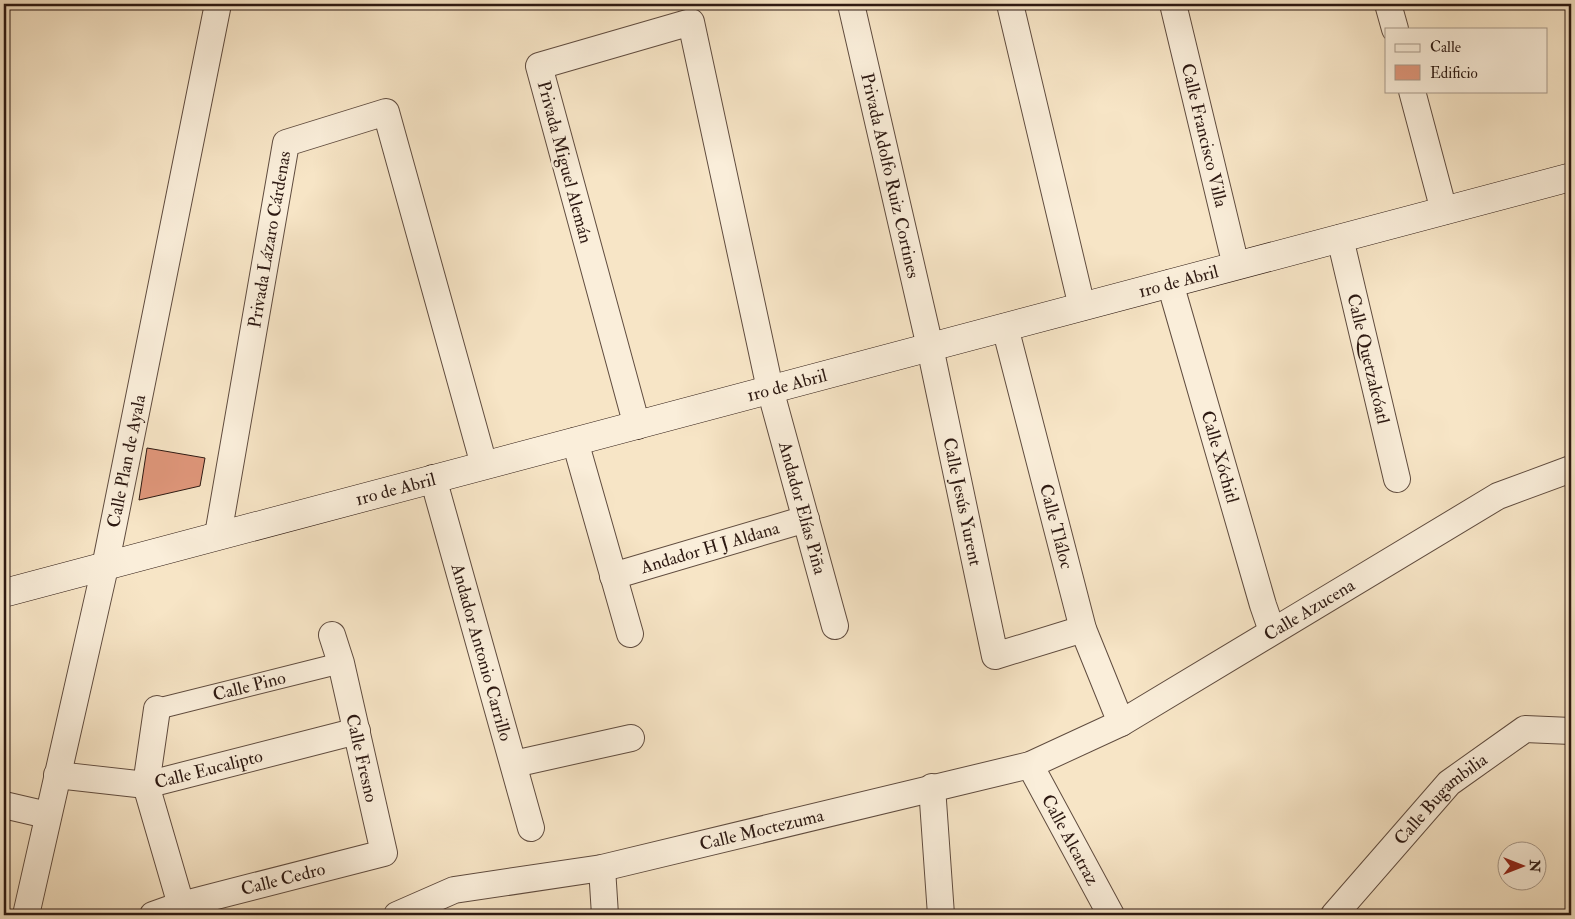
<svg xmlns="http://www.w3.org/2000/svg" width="1575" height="919" font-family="'IM FELL Double Pica',serif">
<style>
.building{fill:#e0977b;stroke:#2d1912}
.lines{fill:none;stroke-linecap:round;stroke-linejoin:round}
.pedestrian-casing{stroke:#604c3f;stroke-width:22}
.minor-casing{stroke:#604c3f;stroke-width:28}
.secondary-casing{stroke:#2d1912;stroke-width:29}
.pedestrian{stroke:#faeeda;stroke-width:20}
.minor{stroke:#faeeda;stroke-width:26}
.secondary{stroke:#faeeda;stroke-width:28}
.labels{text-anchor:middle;stroke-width:5;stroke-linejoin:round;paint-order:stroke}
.street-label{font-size:18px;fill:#2d1912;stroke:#faeeda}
</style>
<rect width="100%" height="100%" fill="#f7e5c6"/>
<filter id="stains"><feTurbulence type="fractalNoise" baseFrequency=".004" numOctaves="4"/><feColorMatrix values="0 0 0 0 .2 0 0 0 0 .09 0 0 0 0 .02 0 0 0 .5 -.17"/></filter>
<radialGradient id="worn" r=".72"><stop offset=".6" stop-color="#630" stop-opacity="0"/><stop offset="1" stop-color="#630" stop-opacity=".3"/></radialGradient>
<path class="building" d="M147,448L205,458L200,486L139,500Z"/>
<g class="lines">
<g class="pedestrian-casing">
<g id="pedestrian">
<path id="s1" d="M157,709L341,663"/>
</g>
</g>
<g class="minor-casing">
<g id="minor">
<path id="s2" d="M851,4L930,347L995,656L1083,629"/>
<path d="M1010,4L1082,307"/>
<path id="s3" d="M1173,4L1236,266"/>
<path d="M1388,4L1395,29"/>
<path d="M1412,91L1444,211"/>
<path id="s4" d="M1340,238L1397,479"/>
<path id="s5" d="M1170,283L1263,605L1272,631"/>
<path id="s6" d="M1005,327L1083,629L1121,723"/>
<path id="s7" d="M637,426L539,66L691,22L770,389L835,626"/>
<path d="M575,441L630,634"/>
<path id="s8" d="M433,478L531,828"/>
<path id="s9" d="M218,535L286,143L386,112L484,465"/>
<path id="s10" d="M613,576L806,519"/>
<path d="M157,709L146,785L181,905"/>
<path d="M514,764L631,738"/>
<path id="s11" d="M1030,765L1111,915"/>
<path id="s12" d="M57,775L146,785L357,731"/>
<path d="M932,787L941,915"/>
<path d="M4,805L47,815"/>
<path d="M602,868L605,915"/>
<path id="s13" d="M26,915L105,567L218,4"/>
<path id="s14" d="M153,915L181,905L384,853L341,663L332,635"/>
<path id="s15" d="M397,915L454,890L602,868L1030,765L1121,723L1498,496L1571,469"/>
<path id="s16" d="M1334,915L1449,783L1525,729L1571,731"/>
</g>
</g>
<g class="secondary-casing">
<g id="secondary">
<path id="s17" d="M4,593L1571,177"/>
</g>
</g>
<use href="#pedestrian" class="pedestrian"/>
<use href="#minor" class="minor"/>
<use href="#secondary" class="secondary"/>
</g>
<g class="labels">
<g class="street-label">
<text dy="6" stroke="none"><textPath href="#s3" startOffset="135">Calle Francisco Villa</textPath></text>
<text transform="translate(565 162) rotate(75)" y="6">Privada Miguel Alemán</text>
<text dy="6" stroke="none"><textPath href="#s2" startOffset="176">Privada Adolfo Ruiz Cortines</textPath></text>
<text dy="6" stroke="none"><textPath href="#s9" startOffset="300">Privada Lázaro Cárdenas</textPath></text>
<text dy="6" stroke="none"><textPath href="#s17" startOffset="1215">1ro de Abril</textPath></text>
<text dy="6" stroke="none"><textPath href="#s4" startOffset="124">Calle Quetzalcóatl</textPath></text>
<text dy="6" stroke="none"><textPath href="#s17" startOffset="810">1ro de Abril</textPath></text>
<text dy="6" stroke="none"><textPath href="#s5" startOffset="181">Calle Xóchitl</textPath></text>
<text dy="6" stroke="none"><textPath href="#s13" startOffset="465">Calle Plan de Ayala</textPath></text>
<text dy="6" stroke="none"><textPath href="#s17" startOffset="405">1ro de Abril</textPath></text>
<text dy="6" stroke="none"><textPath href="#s2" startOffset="510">Calle Jesús Yurent</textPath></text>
<text dy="6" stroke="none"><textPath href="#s7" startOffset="1030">Andador Elías Piña</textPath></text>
<text dy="6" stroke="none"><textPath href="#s6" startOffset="206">Calle Tláloc</textPath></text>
<text dy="6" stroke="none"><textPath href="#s10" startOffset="101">Andador H J Aldana</textPath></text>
<text dy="6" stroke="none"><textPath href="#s15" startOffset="972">Calle Azucena</textPath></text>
<text dy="6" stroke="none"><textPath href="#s8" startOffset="181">Andador Antonio Carrillo</textPath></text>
<text dy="6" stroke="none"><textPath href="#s1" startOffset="95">Calle Pino</textPath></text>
<text transform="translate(362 758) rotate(77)" y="6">Calle Fresno</text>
<text dy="6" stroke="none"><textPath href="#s12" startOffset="154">Calle Eucalipto</textPath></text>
<text dy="6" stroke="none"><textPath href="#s16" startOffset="158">Calle Bugambilia</textPath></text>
<text dy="6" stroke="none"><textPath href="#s15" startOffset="376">Calle Moctezuma</textPath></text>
<text dy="6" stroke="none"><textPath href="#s11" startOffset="85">Calle Alcatraz</textPath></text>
<text dy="6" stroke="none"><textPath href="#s14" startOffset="135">Calle Cedro</textPath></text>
</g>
</g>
<rect width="1575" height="919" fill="none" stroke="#f7e5c6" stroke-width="20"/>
<rect x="5" y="5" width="1565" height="909" fill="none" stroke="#2d1912" stroke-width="2.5"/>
<rect x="10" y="10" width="1555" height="899" fill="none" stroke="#2d1912"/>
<rect x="1385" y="28" width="162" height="65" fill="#faeeda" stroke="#a8998a"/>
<rect x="1395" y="44" width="25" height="8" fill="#faeeda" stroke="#a8998a"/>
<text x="1430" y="52" font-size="15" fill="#2d1912">Calle</text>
<rect x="1395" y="65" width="25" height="15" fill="#e0977b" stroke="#a8998a"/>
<text x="1430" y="78" font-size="15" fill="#2d1912">Edificio</text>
<g transform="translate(1522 866) rotate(90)"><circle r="24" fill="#faeeda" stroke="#a8998a"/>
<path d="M0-4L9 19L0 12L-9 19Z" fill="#8f2418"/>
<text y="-8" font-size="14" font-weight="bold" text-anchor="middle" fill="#2d1912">N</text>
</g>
<rect width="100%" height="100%" filter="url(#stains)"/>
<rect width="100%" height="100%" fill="url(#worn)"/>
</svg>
